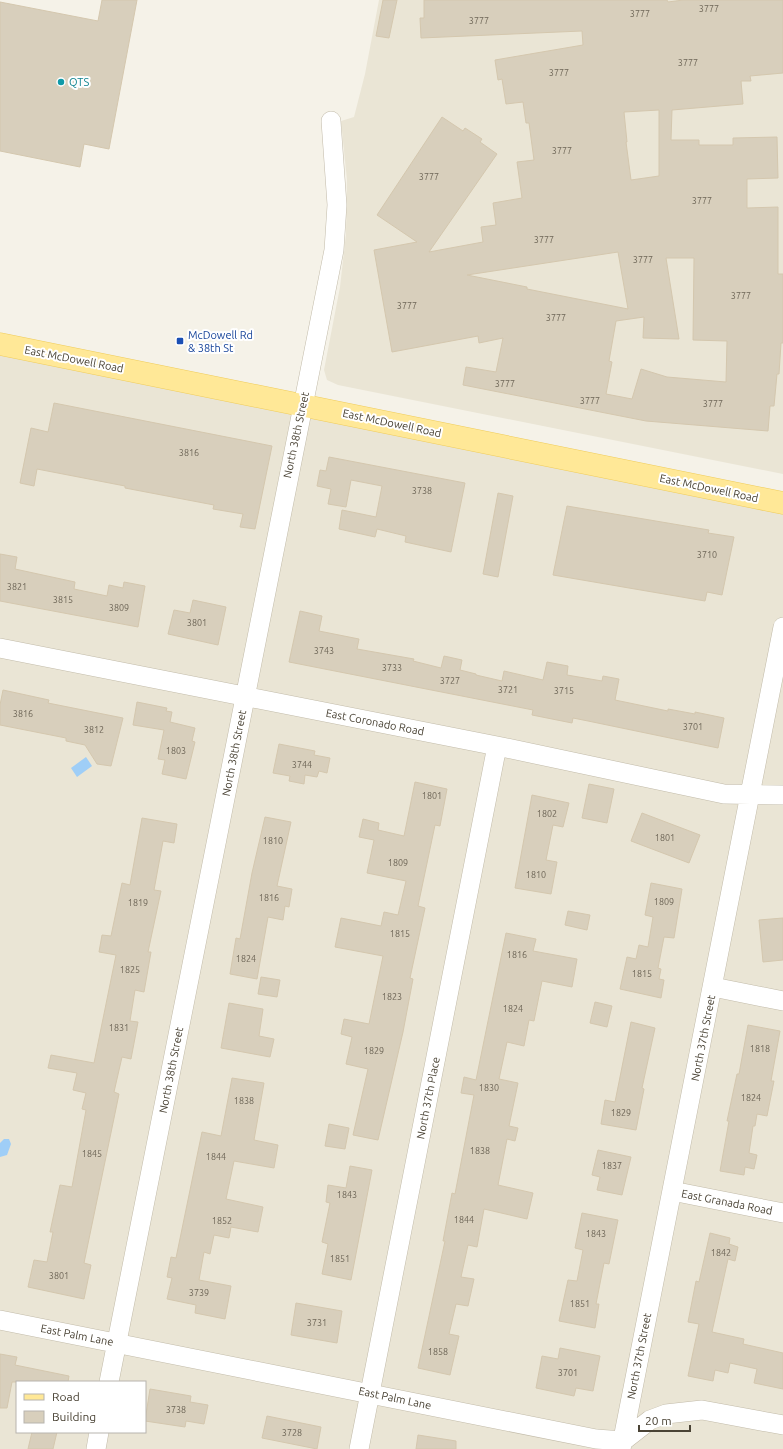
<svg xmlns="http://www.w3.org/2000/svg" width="783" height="1449" font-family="Ubuntu,sans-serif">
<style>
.residential{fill:#eae5d5;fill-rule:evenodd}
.water{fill:#9fcef7}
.building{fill:#d8cfbc;stroke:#d4c7ae;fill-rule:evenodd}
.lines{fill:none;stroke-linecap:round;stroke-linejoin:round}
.minor-casing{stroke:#c2bba9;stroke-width:20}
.primary-casing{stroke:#efcc5c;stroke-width:23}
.minor{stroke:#fff;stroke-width:19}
.primary{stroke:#ffe897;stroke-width:22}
.culture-dot{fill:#0f9aa8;stroke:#fff;stroke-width:1.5}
.transit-dot{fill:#1a4fb4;stroke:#fff;stroke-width:1.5}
.labels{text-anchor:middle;stroke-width:4;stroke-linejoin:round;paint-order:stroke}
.number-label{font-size:9px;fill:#6e6657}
.culture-label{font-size:11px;fill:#0d838f;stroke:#fff;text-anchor:start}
.transit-label{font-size:11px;fill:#164399;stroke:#fff;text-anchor:start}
.street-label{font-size:11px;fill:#4a4335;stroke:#fff}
</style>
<rect width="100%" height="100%" fill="#f5f2e8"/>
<path class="residential" d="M379,0H783V474L338,385L327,380L324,370L340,287L346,234L347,180L341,121L354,117L365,74Z
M0,344L783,503V1449H0ZM17,1382H145V1432H17Z"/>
<path class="water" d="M86,757L92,766L77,777L71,768Z
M4,1139H9L11,1144L7,1155L0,1157V1143Z"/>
<path class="building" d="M102,0H137L109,149L84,144L80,167L0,151V2L98,21Z
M383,0H397L389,38L376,36Z
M424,0H667L668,2L683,0H783V73L750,76L751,81H741L743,104L672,110L671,140H699V145H733V138L777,137L778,178L747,179V208L778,207V274H783V343H781L779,374H777L774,406H770L768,431L646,421L463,385L466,367L496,372L503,338L479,343L478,336L392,352L374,250L417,242L377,215L442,117L463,131L465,128L482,139L480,142L497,154L429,252L483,242L481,227L496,225L493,203L522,198L517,162L534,160L529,123H526L523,102L506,104L502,79L498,80L495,60L583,45L582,31L421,38L420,18H424ZM659,110V176L631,180L626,142H627L624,112ZM618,252L628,309L527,289V287L467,275ZM666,258H694L693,340L727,341L726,382L667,377L641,369L632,399L606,394L612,362L609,361L616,321L644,317L643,338L679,339Z
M54,403L272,446L255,529L240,527L243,514L213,509L214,505L125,488V486L37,469L34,486L20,483L31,428L48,432Z
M329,457L465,483L451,552L405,542L406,536L377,529L375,537L339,529L342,510L376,517L382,486L351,480L346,507L328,504L331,489L317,486L320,470L326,471Z
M498,493L513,496L498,577L483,574Z
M567,506L709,530L708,533L734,537L722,595L707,592L705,601L553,575Z
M0,554L17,557L15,569L75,582L74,589L107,596L109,585L123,588L124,582L145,586L138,627L0,601Z
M193,600L226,607L218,645L168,634L174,610L190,613Z
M300,611L322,616L319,631L359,639L357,649L414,659L413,661L441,668L444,656L462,660L460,670L476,674V675L502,681L504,671L543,680L547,662L568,666L567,675L602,681L603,676L619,679L615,700L668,711V709L695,714V712L724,718L718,748L588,721L573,718L572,723L532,715L533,710L289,662Z
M3,690L49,700L48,703L123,718L111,766L97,764L85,745L66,741V738L0,725V705Z
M137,702L167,708L166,711L172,712L170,722L195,728L192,741L195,742L186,779L162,774L165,760L158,759L164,730L133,725Z
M279,744L315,751L314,755L330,758L327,773L319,771L317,777L305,775L304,784L289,781L290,776L273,773Z
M415,782L447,789L440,826L435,825L418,906L425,908L410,978L413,979L403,1032L378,1140L353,1135L368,1069L346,1064L352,1037L341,1034L344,1019L369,1024L383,956L335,947L341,918L381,926L384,912L398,915L406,881L367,873L374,840L359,837L363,819L379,823L378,830L404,836Z
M589,784L614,789L607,823L582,818Z
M532,795L569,803L563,827L553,825L546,860L557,862L551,894L515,888Z
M642,813L700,835L689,863L631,841Z
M265,817L291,822L277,886L292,889L289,907L285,906L283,920L268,917L257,979L230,974L236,938L240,939L252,873Z
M142,818L177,824L174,843L163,841L154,890L161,891L148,952H151L144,992L135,990L130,1021L138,1022L131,1059L122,1057L114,1092L119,1094L84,1263L91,1265L84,1299L28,1287L34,1260L47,1262L53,1232H50L60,1185L72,1187L86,1110L82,1109L86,1093L73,1090L77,1073L48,1068L51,1055L94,1063L116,955L99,952L102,935L111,936L122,883L130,885Z
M651,883L682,889L674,938L664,937L658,968L661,969L659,979L664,980L661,998L620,989L627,957L636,959L639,945L648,947L653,917L645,915Z
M568,911L590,915L587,930L565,925Z
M783,918V960L763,962L759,920Z
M506,933L536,939L533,951L577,959L572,987L542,981L534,1021L529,1020L524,1046L507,1042L499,1079L518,1083L509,1126L518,1128L515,1141L507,1139L498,1185L533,1193L527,1219L484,1209L477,1247L468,1245L461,1277L474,1279L468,1306L456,1304L449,1334L459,1336L450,1375L418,1368L445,1241H443L452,1193L455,1194L474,1095L461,1093L464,1077L476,1080Z
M261,977L280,980L277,997L258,994Z
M595,1002L612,1006L607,1027L590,1023Z
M229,1003L263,1009L259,1036L274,1039L270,1057L221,1048Z
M631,1022L655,1028L642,1088L644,1089L636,1130L601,1124L605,1100L615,1102Z
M748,1025L780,1031L771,1081H774L767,1116L757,1114L755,1126H753L749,1153L757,1155L754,1169L745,1167L744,1175L720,1171L729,1121H727L737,1074H739Z
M232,1078L264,1083L254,1140L278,1145L274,1168L234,1161L226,1199L263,1207L258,1232L231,1227L229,1238L214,1235L210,1254L204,1252L199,1280L231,1286L225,1319L195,1313L196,1305L167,1299L172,1278L167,1277L171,1257L176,1258L202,1132L221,1136Z
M329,1124L349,1128L345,1149L325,1146Z
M598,1150L631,1157L622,1195L597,1190L600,1177L592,1175Z
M350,1166L372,1170L351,1280L322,1274L328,1244L322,1242L330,1203L326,1202L328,1185L346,1188Z
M582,1213L618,1220L609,1264L604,1263L596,1304H599L595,1328L559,1321L568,1280L577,1281L583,1250L575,1248Z
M710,1233L730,1238L729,1244L738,1247L735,1261L728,1259L712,1332L744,1339L743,1344L783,1353V1389L754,1383L757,1369L730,1363L728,1373L715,1370L713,1381L688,1376L699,1324L688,1322L696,1281L699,1282Z
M296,1303L342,1311L337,1343L291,1335Z
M560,1348L600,1356L593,1391L576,1388L574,1396L536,1388L542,1356L558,1359Z
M0,1354L17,1357L15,1365L69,1376L68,1382H12L7,1408H0Z
M150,1389L191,1396L190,1402L208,1405L204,1424L186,1421L185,1427L145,1421Z
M267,1416L321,1427L317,1449L262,1438Z
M32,1432H57L53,1449H28Z
M418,1435L456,1441V1449H416Z"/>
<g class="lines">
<g class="minor-casing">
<path id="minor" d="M0,648L497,746L724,794L783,795
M713,987L783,1001
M672,1191L783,1213
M0,1320L596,1439L623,1441L650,1420L666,1414L702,1410L783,1425
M109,1382L334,250L337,205L331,121
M96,1449L99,1432
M359,1449L497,746
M621,1449L783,627"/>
</g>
<g class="primary-casing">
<path id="primary" d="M0,344L783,503"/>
</g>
<use href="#minor" class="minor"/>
<use href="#primary" class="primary"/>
</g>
<circle class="culture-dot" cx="61" cy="82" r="4"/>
<rect class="transit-dot" x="176" y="337" width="8" height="8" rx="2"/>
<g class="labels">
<g class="number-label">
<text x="709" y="12">3777</text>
<text x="640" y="17">3777</text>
<text x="479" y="24">3777</text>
<text x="688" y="66">3777</text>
<text x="559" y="76">3777</text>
<text x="562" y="154">3777</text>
<text x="429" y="180">3777</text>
<text x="702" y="204">3777</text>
<text x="544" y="243">3777</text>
<text x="643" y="263">3777</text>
<text x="741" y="299">3777</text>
<text x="407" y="309">3777</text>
<text x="556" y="321">3777</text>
<text x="505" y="387">3777</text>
<text x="590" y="404">3777</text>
<text x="713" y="407">3777</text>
<text x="189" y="456">3816</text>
<text x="422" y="494">3738</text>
<text x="707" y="558">3710</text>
<text x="17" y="590">3821</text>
<text x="63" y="603">3815</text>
<text x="119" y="611">3809</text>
<text x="197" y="626">3801</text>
<text x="324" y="654">3743</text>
<text x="392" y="671">3733</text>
<text x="450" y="684">3727</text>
<text x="508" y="693">3721</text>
<text x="564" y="694">3715</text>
<text x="23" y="717">3816</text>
<text x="693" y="730">3701</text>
<text x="94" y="733">3812</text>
<text x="176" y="754">1803</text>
<text x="302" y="768">3744</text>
<text x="432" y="799">1801</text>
<text x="547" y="817">1802</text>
<text x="665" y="841">1801</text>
<text x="273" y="844">1810</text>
<text x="398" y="866">1809</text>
<text x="536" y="878">1810</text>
<text x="269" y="901">1816</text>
<text x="664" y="905">1809</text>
<text x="138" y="906">1819</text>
<text x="400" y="937">1815</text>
<text x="517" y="958">1816</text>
<text x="246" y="962">1824</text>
<text x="130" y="973">1825</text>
<text x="642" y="977">1815</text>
<text x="392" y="1000">1823</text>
<text x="513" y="1012">1824</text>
<text x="119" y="1031">1831</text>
<text x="760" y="1052">1818</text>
<text x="374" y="1054">1829</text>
<text x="489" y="1091">1830</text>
<text x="751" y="1101">1824</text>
<text x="244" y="1104">1838</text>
<text x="621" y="1116">1829</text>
<text x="480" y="1154">1838</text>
<text x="92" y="1157">1845</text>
<text x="216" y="1160">1844</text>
<text x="612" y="1169">1837</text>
<text x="347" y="1198">1843</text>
<text x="464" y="1223">1844</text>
<text x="222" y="1224">1852</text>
<text x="596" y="1237">1843</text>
<text x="721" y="1256">1842</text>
<text x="340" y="1262">1851</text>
<text x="59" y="1279">3801</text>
<text x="199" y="1296">3739</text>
<text x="580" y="1307">1851</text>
<text x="317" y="1326">3731</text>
<text x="438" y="1355">1858</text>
<text x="568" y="1376">3701</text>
<text x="176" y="1413">3738</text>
<text x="292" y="1436">3728</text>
</g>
<g class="culture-label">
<text x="69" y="86">QTS</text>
</g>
<g class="transit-label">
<text x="188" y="339">McDowell Rd<tspan x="188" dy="13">&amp; 38th St</tspan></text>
</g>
<g class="street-label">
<text transform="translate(74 359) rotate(11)" y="4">East McDowell Road</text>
<text transform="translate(392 423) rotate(12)" y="4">East McDowell Road</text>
<text transform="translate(296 435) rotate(-78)" y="4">North 38th Street</text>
<text transform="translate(709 488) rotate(12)" y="4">East McDowell Road</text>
<text transform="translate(375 722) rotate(11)" y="4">East Coronado Road</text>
<text transform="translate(234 753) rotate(-79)" y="4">North 38th Street</text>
<text transform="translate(703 1038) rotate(-79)" y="4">North 37th Street</text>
<text transform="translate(171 1070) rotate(-79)" y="4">North 38th Street</text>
<text transform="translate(428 1098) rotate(-79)" y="4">North 37th Place</text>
<text transform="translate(727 1202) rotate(11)" y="4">East Granada Road</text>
<text transform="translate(77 1335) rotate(11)" y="4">East Palm Lane</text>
<text transform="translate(639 1356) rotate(-79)" y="4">North 37th Street</text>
<text transform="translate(395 1398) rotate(12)" y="4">East Palm Lane</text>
</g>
</g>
<rect x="16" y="1381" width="130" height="52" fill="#ffffff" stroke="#b7b4ae"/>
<rect x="24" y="1394" width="20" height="6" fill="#ffe897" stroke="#b7b4ae"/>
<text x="52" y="1401" font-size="12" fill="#4a4335">Road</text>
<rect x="24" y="1411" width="20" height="12" fill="#d8cfbc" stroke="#b7b4ae"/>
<text x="52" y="1421" font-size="12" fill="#4a4335">Building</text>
<path d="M639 1425v6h51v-6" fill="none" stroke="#4a4335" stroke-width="2"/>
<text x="645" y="1425" font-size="12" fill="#4a4335" stroke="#ffffff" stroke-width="3" paint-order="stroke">20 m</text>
</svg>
